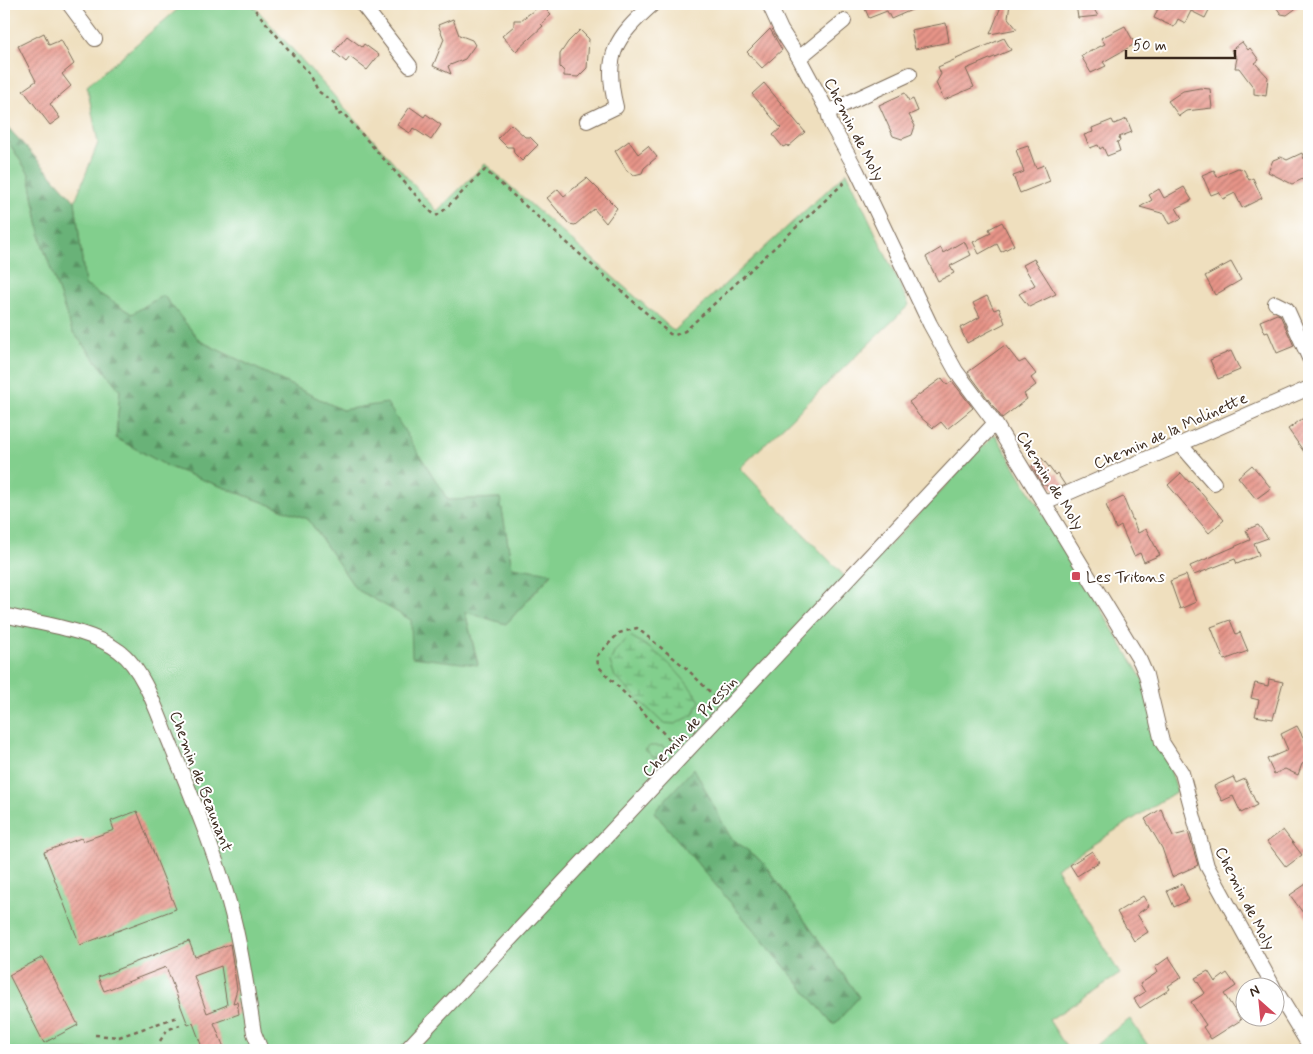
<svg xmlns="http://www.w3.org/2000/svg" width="1313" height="1054" font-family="Mynerve,sans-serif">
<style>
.green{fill:#82cf8d;stroke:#5e7c56;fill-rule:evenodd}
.forest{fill:url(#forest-firs);stroke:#526e4b}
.wetland{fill:url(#wetland-marsh);stroke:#5e7c56}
.building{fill:url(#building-hatch);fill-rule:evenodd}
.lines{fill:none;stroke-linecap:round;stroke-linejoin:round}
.minor-casing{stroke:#7a6956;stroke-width:16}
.path{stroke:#7a6956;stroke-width:2.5;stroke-dasharray:4 4;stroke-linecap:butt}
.minor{stroke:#fff;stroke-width:14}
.poi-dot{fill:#d1495b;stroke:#fff;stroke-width:2}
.labels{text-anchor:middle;stroke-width:4;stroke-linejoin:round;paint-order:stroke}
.street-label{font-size:16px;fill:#3b2a1e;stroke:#fff}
.poi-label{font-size:16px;fill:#3b2a1e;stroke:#fff;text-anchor:start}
</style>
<defs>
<pattern id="forest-firs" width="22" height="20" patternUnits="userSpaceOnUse" patternTransform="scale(1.25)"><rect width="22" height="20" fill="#69b278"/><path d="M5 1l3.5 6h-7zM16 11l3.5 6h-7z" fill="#589162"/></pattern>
<pattern id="wetland-marsh" width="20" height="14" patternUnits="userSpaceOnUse" patternTransform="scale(1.25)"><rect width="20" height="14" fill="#82cf8d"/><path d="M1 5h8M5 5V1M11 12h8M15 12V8" fill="none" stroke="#6ca873"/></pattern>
<pattern id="building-hatch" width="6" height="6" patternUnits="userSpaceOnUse" patternTransform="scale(1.25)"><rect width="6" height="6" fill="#e79488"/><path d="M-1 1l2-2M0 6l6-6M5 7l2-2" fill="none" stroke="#bc796f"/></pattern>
</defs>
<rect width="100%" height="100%" fill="#fff"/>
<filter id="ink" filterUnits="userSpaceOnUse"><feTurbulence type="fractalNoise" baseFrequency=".02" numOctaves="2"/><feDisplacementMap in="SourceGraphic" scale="10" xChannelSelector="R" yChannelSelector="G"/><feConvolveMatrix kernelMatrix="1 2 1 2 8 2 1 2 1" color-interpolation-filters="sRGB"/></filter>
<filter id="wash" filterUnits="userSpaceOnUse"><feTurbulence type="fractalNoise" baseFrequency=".0096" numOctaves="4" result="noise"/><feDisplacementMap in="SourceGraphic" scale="20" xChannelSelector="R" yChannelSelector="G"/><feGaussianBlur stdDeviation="1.12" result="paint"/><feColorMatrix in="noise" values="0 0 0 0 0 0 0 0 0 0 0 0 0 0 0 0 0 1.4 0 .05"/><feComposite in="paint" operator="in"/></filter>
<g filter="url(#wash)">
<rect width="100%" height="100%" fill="#efdfbe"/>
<path class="green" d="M184,4H252L437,211L485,164L674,331L847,172L909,305L740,468L852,584L995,434L1143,680L1177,791L1056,868L1120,974L1049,1020L1068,1050H4V135L29,174L42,243L72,331L120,390L116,438L169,467L308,519L356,589L412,620L478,664L465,611L506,624L552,574L512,567L500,498L448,500L387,404L342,410L200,341L163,295L132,314L85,285L75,201L98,143L87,86ZM694,769L730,837L763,862L859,997L834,1025L654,812Z
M1130,1019L1151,1050H1087Z"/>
<path class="forest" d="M4,123L75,201L85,285L132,314L163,295L200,341L342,410L387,403L448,500L500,498L512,567L552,573L506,624L465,612L478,665L412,657L411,620L356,589L308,519L169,467L116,438L120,390L72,331L42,243L29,174L4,135Z
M694,768L730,837L763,862L859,997L834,1025L654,812Z"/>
<path class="wetland" d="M630,636C661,653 680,672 700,701L693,715L675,724L663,723L615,677L610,662L615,651Z
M650,746H662L665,748L664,754L655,758L645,750Z"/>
<g id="blocks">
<path class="building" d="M863,4H925L891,19L887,11L869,18Z
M1002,4H1010L1008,18L1017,29L990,34Z
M1076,4H1091L1098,16L1078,18Z
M1170,4H1212L1205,18L1191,11L1185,23L1178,19L1174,27L1154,18L1159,6L1167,10Z
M1274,4H1302L1287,15L1281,14Z
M541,5L551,15L541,24L543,26L516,51L502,36L514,26V20H521Z
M453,19L459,35L472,40L475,45L465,59L448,66L451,74L433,66L444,39L438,25Z
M946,23L949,42L915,49L911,30Z
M1125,26L1135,44L1103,62L1106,66L1091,73L1081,56L1105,44L1101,38Z
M770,29L782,50L762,68L747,52Z
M580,30L589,39L587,68L578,77L564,76V71L560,67V54L568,42Z
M44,33L49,45L61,40L74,64L62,74L71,86L50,104L60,118L50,125L23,90L36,81L18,46Z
M347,36L362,47L364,44L379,55L367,70L350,57L346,62L334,52Z
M1004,38L1011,50L966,69L974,87L944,100L936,83L941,74L938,67Z
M1242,42L1248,50L1250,48L1259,60L1255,63L1268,77L1266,96L1254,94V88L1239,68H1235L1237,58L1231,50Z
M764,83L805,132L788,147L787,145L783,147L773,135L781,128L752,94Z
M1200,88L1210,89L1212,108L1186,111L1179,116L1168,101L1183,91Z
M905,93L909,101L913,99L918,111L909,115L915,126L912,135L902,139L893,136L879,105Z
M410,107L424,117L426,114L441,125L431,140L413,128L410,133L397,125Z
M1127,119L1132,132L1119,137L1120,141L1117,142L1120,151L1107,156L1103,147L1100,149L1098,145L1090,148L1084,135L1093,132L1092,128L1112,120L1114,124Z
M511,124L525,137H530L538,145L522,161L514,153L513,147H507L498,138Z
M629,141L638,154L648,146L657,157L644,168L642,173L634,175L627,171L615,151Z
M1028,146L1036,168L1044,165L1050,181L1020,193L1013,176L1024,172L1016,150Z
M1302,153L1304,159L1309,157V176L1292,184L1268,172L1273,160L1281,157L1287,160Z
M1238,168L1244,170L1249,180L1253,178L1262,198L1242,208L1235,193L1223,199L1219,192L1211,195L1202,175L1214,170L1217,177Z
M587,178L617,208L606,223L594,209L575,225L569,224L547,198L558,189L564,196Z
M1184,187L1192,200L1176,208L1182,218L1170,224L1165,214L1140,207L1152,200L1149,195L1159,189L1164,198Z
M1002,222L1014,245L1001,252L997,244L979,254L973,242L991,233L989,229Z
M964,241L971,255L950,266L954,273L938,281L926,257L941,248L943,253Z
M1034,259L1056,294L1029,307L1019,294L1035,285L1023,265Z
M1231,262L1241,280L1215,295L1205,276Z
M987,296L994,310L999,308L1005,323L967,343L960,328L980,317L973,303Z
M1277,314L1280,315L1294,346L1277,353L1268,332L1265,333L1260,321Z
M1005,345L1019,363L1025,360L1036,374L1031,378L1036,385L1024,394L1027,399L1002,418L968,372Z
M1231,351L1240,370L1218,379L1210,360Z
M942,378L947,385L952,381L973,408L947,429L941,422L933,428L919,416L909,402Z
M1309,414V459L1288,429Z
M1042,458L1055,475L1057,473L1065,485L1055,489L1042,484L1032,466Z
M1252,465L1271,488L1256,499L1238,477Z
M1181,473L1189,482L1191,481L1224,520L1209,533L1168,485Z
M1123,497L1138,533L1146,529L1160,555L1144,562L1140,553L1134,556L1121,526L1116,529L1106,505Z
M1258,525L1268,538L1254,543L1259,555L1237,564L1235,559L1194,575L1190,566L1250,540L1246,530Z
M1186,575L1196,602L1180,609L1170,581Z
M1230,620L1236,634L1240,632L1248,651L1224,660L1211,627Z
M1269,679L1283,682L1273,719L1255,716L1259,700L1251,698L1255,683L1268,686Z
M1297,726L1309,748V761L1302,764L1298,775L1285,769L1274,774L1267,759L1288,750L1281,734Z
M1233,777L1236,783L1245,779L1257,805L1241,813L1233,796L1222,801L1214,786Z
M1161,809L1173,836L1188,832L1198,865L1172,877L1162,848L1145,819Z
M137,811L176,909L80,945L44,852L81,838L83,841L114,830L111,821Z
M1283,830L1302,855L1286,867L1267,842Z
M1092,851L1099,862L1077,876L1070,865Z
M1309,882V921L1290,895Z
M1182,884L1189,900L1174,907L1167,891Z
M1143,896L1149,906L1137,914L1148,932L1134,941L1117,912Z
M189,941L195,957L230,944L237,989L233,1003L237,1002L239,1014L214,1023L225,1050H203L193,1023L188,1025L166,967L104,991L98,977ZM221,966L227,1005L207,1013L194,976Z
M43,957L78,1025L44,1043L9,975Z
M1169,957L1182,977L1168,986L1170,989L1140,1008L1134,999L1145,992L1140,984L1158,972L1155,967Z
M1208,971L1215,982L1227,973L1236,986L1224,994L1241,1020L1211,1039L1203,1027L1206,1025L1191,1002L1205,993L1195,978Z"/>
</g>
</g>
<g filter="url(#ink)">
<use href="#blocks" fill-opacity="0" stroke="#7a6956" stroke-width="1"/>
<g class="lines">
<g class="minor-casing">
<path id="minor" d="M69,4L95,39
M362,4L410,66
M769,4L781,30L799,58L828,112L831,124L857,171L930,324L956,371L995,423L1140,661L1146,675L1162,742L1182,773L1207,866L1273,986
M799,58L844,21
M828,112L910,74
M587,121L616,107C603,55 615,38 653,4
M1275,303L1287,309L1309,358
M1180,444L1214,483
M1045,503L1309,388
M4,615C39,624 90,629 119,651C142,667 157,711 167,736C192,797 218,858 234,921C243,958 248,996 254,1033L261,1050
M1276,991L1309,1045
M406,1050L995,423"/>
</g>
<path class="path" d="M250,4L311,76L318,91L334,103L338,115L343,113L429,210L436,216L442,212L485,170L670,334L675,335L685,331L847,180
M675,745L598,666L597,656L619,633L637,628L686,668L718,700
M95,1035L119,1037L177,1017
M160,1041L167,1030L180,1025"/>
<use href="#minor" class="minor"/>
</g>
</g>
<rect class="poi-dot" x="1071" y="571" width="10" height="10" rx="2.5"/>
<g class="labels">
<g class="street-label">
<text transform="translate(855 129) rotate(63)" y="6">Chemin de Moly</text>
<text transform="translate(1170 430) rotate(-24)" y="6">Chemin de la Molinette</text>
<text transform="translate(1051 480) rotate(58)" y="6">Chemin de Moly</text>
<text transform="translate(689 726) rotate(-47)" y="6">Chemin de Pressin</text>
<text transform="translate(202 781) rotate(69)" y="6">Chemin de Beaunant</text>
<text transform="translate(1246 898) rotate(63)" y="6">Chemin de Moly</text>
</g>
<g class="poi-label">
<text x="1086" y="582">Les Tritons</text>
</g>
</g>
<rect width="1313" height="1054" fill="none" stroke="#fff" stroke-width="20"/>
<g transform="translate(1260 1002) rotate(333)"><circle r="24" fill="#ffffff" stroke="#b1aaa5"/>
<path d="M0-4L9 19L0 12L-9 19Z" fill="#d1495b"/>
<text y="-8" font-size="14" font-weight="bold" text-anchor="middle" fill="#3b2a1e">N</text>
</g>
<path d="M1126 50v8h109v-8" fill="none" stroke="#3b2a1e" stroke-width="2.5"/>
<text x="1133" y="50" font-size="15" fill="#3b2a1e" stroke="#ffffff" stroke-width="4" paint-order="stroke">50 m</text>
</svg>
